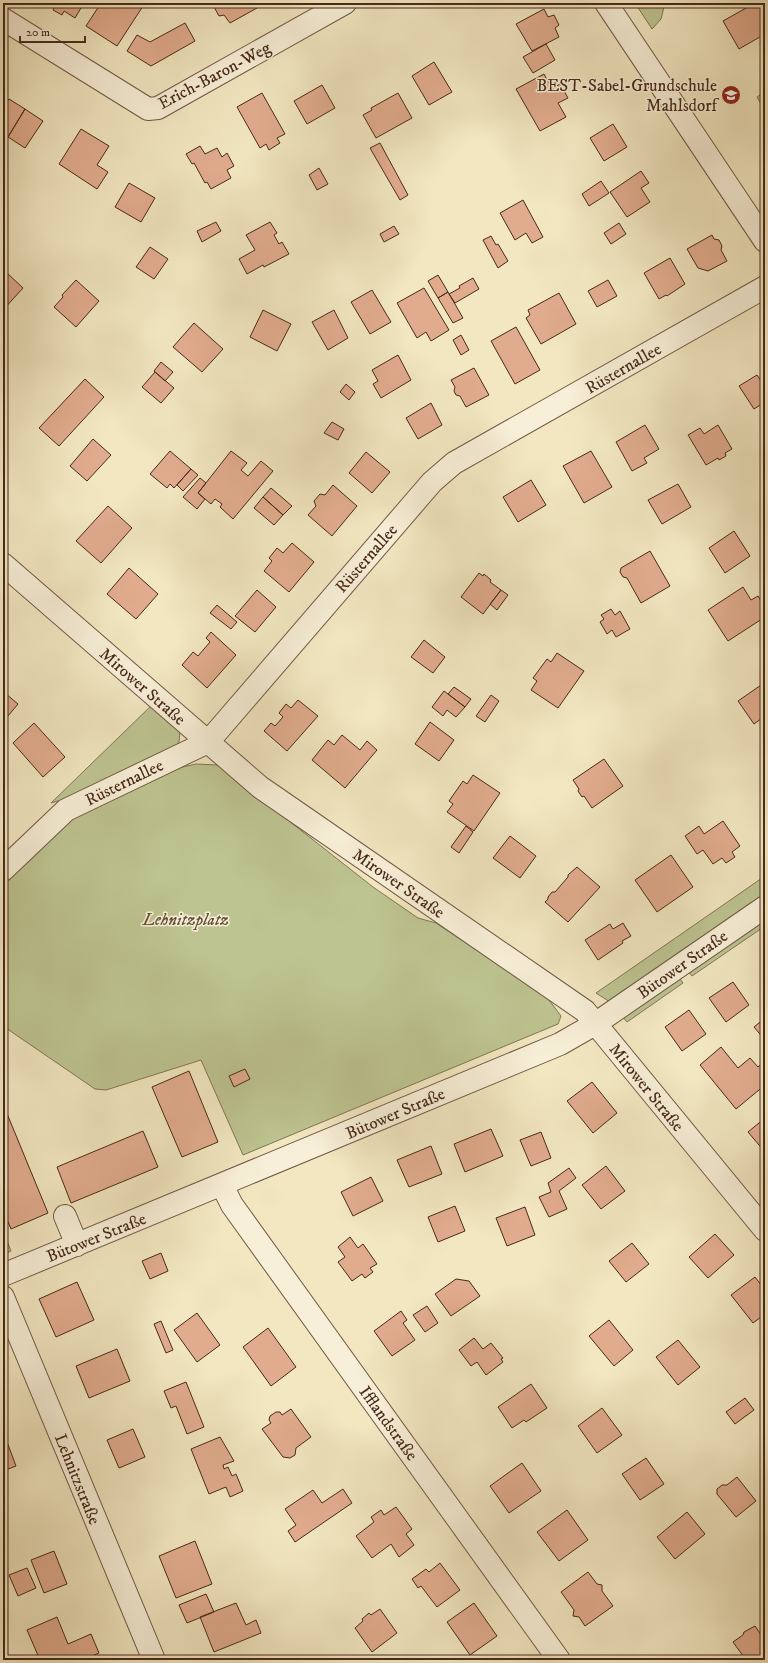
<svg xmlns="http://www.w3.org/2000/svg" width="768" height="1663" font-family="'IM FELL DW Pica',serif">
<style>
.green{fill:#bdc491;stroke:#827656}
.building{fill:#e1ac8e;stroke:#48291a}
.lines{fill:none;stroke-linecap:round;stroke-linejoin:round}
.minor-casing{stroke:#725844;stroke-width:24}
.minor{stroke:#f7efd7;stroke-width:22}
.labels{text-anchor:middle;stroke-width:3;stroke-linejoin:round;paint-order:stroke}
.street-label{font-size:17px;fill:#48291a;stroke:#f7efd7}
.poi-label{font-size:17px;fill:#48291a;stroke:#f7efd7;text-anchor:end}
.park-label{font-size:17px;font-style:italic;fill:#655038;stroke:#f7efd7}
</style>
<rect width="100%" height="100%" fill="#f2e7c1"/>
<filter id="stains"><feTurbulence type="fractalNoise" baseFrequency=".005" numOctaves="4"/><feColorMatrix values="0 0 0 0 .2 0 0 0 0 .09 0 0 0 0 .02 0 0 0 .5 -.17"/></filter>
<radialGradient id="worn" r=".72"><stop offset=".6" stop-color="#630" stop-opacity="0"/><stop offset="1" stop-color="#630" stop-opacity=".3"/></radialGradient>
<path class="green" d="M635,3H665L661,19L652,29Z
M765,92V111L757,97Z
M153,704L180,731L179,742L175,747L68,798L51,803Z
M196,764L218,765L373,887L418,918L436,923L546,996L561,1016L558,1024L243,1155L201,1060L106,1090L95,1089L3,1026V882L72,816L174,769Z
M765,876V895L610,1002L596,993Z
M765,916V926L692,976L687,970Z
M678,976L683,983L627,1022L622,1016Z
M3,1231L11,1251L3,1255Z"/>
<path class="building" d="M51,3H84L75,18L64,11L62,15L53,10L55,6Z
M101,3H145L117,46L86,26Z
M217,3H254L257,8L230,23L224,15L219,16L213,5Z
M755,3H765V34L739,49L723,21Z
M544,9L548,17L554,15L559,25L555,28L559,37L532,51L516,24Z
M185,23L195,41L151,66L127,51L137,35L150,42Z
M546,44L555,60L533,73L523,57Z
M434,62L452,92L429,105L412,76Z
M544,74L552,89L560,84L568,98L558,103L566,117L540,131L516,89Z
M322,85L335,108L307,124L294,101Z
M262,93L285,134L277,138L280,143L269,150L266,144L260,148L237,107Z
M398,93L412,118L376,138L363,115L372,110L371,108Z
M9,99L25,109L8,137L3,134V107Z
M25,109L43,121L25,148L8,137Z
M613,124L627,147L604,161L590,138Z
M81,129L109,146L97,165L108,172L97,189L59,164Z
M380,143L408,195L400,200L370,148Z
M200,146L205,154L217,148L222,157L227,153L234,166L227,170L231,178L211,189L207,182L205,183L194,163L192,164L186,154Z
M319,168L328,184L317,190L309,175Z
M641,171L649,183L641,188L650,202L627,217L610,192Z
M601,181L609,193L589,206L582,194Z
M129,183L155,198L141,222L115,207Z
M523,200L543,237L532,243L526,233L515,240L500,213Z
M216,222L221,231L202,242L197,231Z
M270,222L277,233L274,235L279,244L282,242L289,254L264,267L263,265L247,274L239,259L255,250L246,235Z
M619,223L626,234L611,244L604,233Z
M394,226L399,234L384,242L380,234Z
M712,235L714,239L719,240L722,246L721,250L727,261L708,271L698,268L687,249Z
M491,236L496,245L498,244L508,261L498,268L483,240Z
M150,247L168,259L154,279L136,267Z
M670,258L685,284L667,296L666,295L659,299L644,273Z
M7,273L23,288L3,310V275L5,276Z
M438,275L448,292L438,298L428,281Z
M473,278L479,289L455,303L449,294L460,288L459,286Z
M76,280L99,301L76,327L54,307L63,297L62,295Z
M608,280L617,296L597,307L588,291Z
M424,288L449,330L431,341L426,332L417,338L397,303Z
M372,290L391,322L370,334L351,302Z
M448,292L463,318L453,323L438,298Z
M559,293L576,324L541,344L526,318L530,315L528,310Z
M263,310L291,324L277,351L250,337Z
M334,310L348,338L328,350L312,322Z
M194,323L223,349L202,372L173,347Z
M516,327L540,370L515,384L491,341Z
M461,335L469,350L461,355L453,340Z
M398,355L411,380L381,398L373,384L378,381L372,370Z
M161,362L173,372L165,381L154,371Z
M474,368L489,395L466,407L460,396L456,395L454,391L455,387L451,380Z
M155,372L174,388L161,403L142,387Z
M757,375L765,387V402L754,409L739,386Z
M85,379L104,397L59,446L39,428Z
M346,384L355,392L349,400L340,392Z
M431,403L442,425L418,439L406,418Z
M332,422L344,429L338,440L324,433Z
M645,425L659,449L644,458L647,463L632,471L616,442Z
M718,425L732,449L725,453L726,456L719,460L718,458L706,465L688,435L700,428L704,434Z
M93,439L111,455L87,481L70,466Z
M170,451L191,469L174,488L170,484L167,488L150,474Z
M231,451L247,463L241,470L248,476L261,461L273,471L233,519L220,507L222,504L215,499L211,504L198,493Z
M591,451L612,487L584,503L563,466Z
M366,452L390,472L372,493L349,473Z
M191,469L198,475L183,491L177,485Z
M200,478L206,483L198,493L205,499L197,509L183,497Z
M531,480L546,505L518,522L503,497Z
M678,484L691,507L662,524L648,500Z
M333,485L357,506L332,536L308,515L316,506L314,501L320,494L325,495Z
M271,488L292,506L283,515L263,497Z
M263,497L283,515L274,525L254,508Z
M108,506L132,528L101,563L76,541Z
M734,531L750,556L725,573L709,548Z
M292,543L314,562L289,592L264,571L272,561L269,558L277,548L283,553Z
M650,551L670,586L641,603L627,578L623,577L620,572L621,568Z
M129,568L158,594L136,619L107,594Z
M479,573L483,576L484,574L491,580L490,582L501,590L483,614L461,597Z
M743,587L751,600L758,596L765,607V617L728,641L708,610Z
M257,590L276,607L255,632L235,616Z
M501,590L508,595L497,610L490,604Z
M217,605L237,622L231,629L210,613Z
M611,609L615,615L620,611L630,629L616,637L612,630L607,634L600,622L604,619L601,615Z
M211,632L236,655L207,688L182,665L193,652L198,656L210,642L206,638Z
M424,640L445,657L433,673L411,657Z
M557,653L584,671L558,708L531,690L537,681L533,678L547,659L551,662Z
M764,683L765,716L754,724L738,701Z
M3,687L8,692L6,694L18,704L3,722Z
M454,687L471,699L465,707L448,694Z
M444,691L465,707L456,717L447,710L443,716L432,707Z
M491,695L499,701L485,722L476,716Z
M298,700L318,716L287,751L264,731L271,723L275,726L283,717L279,713L286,704L291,708Z
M430,722L454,740L439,761L415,744Z
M34,723L65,757L43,777L13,743Z
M342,735L360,750L367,741L377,750L345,788L312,760L328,740L334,745Z
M604,759L623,786L592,808L584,796L582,797L578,791L579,789L573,780Z
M473,775L500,793L474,831L447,812L453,804L449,801L463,781L467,784Z
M723,821L740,846L732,852L735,857L726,863L722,858L713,864L703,850L697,854L685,836L699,826L704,834Z
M466,826L473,832L459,853L451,847Z
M510,836L536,856L520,878L493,858Z
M671,855L693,887L657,912L635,880Z
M577,867L600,887L568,922L545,902L548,899V897L552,892H555L568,877V875Z
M623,923L631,936L622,941L623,943L598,960L585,940L610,924L613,929Z
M733,982L749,1005L726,1022L709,998Z
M689,1010L706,1034L682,1051L665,1027Z
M765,1018V1040L754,1027Z
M721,1047L738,1068L750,1058L758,1067L765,1061V1085L736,1109L700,1065Z
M245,1069L250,1079L234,1087L229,1076Z
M189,1071L218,1142L182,1157L152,1087Z
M592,1082L617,1113L593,1133L567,1101Z
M3,1104L48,1213L11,1229L3,1210Z
M765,1118V1152L748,1132Z
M491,1129L503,1156L465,1172L454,1144Z
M143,1131L158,1167L71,1203L57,1167Z
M541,1132L551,1158L531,1166L520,1140Z
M431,1146L442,1174L409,1187L397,1160Z
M606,1166L625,1191L601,1209L582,1185Z
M569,1168L576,1178L559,1191L567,1209L549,1217L539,1197L551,1192L548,1183Z
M371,1177L383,1201L353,1216L341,1192Z
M455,1206L465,1231L438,1242L428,1217Z
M525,1207L535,1235L507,1246L496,1218Z
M715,1234L734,1255L708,1278L689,1257Z
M350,1237L358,1248L363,1244L377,1264L370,1268L373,1272L365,1278L362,1274L352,1281L338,1262L345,1257L338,1247Z
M632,1243L649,1264L626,1282L609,1261Z
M161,1253L168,1271L150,1279L142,1261Z
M755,1277L765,1290V1314L753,1323L731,1295Z
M456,1279L469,1281L480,1296L451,1316L435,1294Z
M77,1282L94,1320L56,1337L39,1299Z
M427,1306L438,1323L425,1332L413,1315Z
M401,1311L407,1320L403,1323L415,1340L392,1356L374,1331Z
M197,1313L220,1345L197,1362L174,1330Z
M609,1320L633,1350L614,1366L589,1336Z
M161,1321L173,1350L166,1353L154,1324Z
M268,1328L296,1367L271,1386L243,1347Z
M474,1338L483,1349L491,1343L503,1358L501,1359L503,1362L486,1375L477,1362L471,1366L459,1350Z
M678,1340L700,1367L678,1385L656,1357Z
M117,1349L130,1381L89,1398L76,1366Z
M186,1382L204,1427L187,1434L176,1406L171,1408L164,1391Z
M531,1384L547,1408L526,1422L524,1420L512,1428L498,1407Z
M745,1398L754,1410L735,1424L726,1412Z
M602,1408L622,1435L597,1453L578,1426Z
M291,1409L311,1437L296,1448L295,1455L290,1458L283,1457L262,1429L271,1423L269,1420L270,1416L276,1412H280L282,1415Z
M133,1429L145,1457L119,1468L107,1440Z
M4,1434L16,1466L3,1471V1435Z
M220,1437L234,1461L223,1465L224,1469L228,1467L232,1476L236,1474L243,1491L230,1497L226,1487L209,1494L191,1449Z
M646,1458L664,1484L640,1500L622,1474Z
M522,1463L541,1491L509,1513L490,1486Z
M737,1477L756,1501L736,1517L717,1494V1489L722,1485H727Z
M343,1489L352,1503L295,1542L288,1531L296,1525L285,1509L313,1490L322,1503Z
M396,1507L412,1529L406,1534L414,1545L399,1557L391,1544L372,1558L356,1536L374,1522L371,1517L381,1510L384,1515Z
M567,1510L588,1540L559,1561L537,1532Z
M687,1512L705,1534L675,1559L657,1537Z
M195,1541L212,1584L176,1598L159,1556Z
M54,1551L67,1584L44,1593L31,1560Z
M440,1563L460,1590L437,1607L421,1586L418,1588L412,1579L426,1569L429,1572Z
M27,1568L36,1588L18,1596L9,1575Z
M588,1572L597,1584L602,1585V1591L613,1606L585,1626L579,1617L573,1616L574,1610L561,1592Z
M206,1594L214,1612L187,1623L179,1605Z
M236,1603L246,1625L256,1620L261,1633L214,1652L200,1617Z
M474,1603L497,1636L470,1655L447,1622Z
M380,1609L397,1633L372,1652L355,1628L363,1621L362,1619L369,1613L371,1615Z
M57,1617L68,1644L91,1634L99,1653L83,1660H75L73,1656L63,1660H40L27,1630Z
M755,1626L765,1640V1660L756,1659L746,1660L733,1642L743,1635L744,1632Z"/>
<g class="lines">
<g class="minor-casing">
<path id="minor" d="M606,3L765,241
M3,19L148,109L158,108L345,3
M3,564L260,787L585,1011L765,1230
M3,870L66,810L208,742L432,482L454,463L765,287
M222,1185L232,1205L559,1660
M65,1216L77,1245
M3,1275L560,1044L595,1024L765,907
M3,1297L154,1660"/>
</g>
<use href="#minor" class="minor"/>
</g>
<defs>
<g id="school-disc" transform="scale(1)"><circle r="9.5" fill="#8f2418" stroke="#f7efd7"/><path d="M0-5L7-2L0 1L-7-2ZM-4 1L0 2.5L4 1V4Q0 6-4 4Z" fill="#fff"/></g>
</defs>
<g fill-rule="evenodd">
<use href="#school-disc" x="731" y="95"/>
</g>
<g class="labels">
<g class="street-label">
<text transform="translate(214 75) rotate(-28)" y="6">Erich-Baron-Weg</text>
<text transform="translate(623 368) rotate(-30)" y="6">Rüsternallee</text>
<text transform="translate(366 558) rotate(-49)" y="6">Rüsternallee</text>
<text transform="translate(143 686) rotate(41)" y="6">Mirower Straße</text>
<text transform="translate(124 782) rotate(-26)" y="6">Rüsternallee</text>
<text transform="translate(399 883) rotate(35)" y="6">Mirower Straße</text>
<text transform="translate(682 964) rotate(-35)" y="6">Bütower Straße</text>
<text transform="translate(647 1087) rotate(51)" y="6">Mirower Straße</text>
<text transform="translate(395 1113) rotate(-23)" y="6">Bütower Straße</text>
<text transform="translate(96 1237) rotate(-22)" y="6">Bütower Straße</text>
<text transform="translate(389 1423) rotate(54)" y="6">Ifflandstraße</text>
<text transform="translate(78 1479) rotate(68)" y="6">Lehnitzstraße</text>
</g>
<g class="poi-label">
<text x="717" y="91">BEST-Sabel-Grundschule<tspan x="717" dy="20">Mahlsdorf</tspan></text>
</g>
<g class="park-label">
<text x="186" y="925">Lehnitzplatz</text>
</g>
</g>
<rect width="768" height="1663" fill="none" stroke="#f2e7c1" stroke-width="16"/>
<rect x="4" y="4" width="760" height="1655" fill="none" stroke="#48291a" stroke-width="2"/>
<rect x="8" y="8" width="752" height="1647" fill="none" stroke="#48291a"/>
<path d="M20 36v6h65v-6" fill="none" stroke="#48291a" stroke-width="2"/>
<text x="26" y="36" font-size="12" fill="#48291a" stroke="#f7efd7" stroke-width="3" paint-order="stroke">20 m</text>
<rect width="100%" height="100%" filter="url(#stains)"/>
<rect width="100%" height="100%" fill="url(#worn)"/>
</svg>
